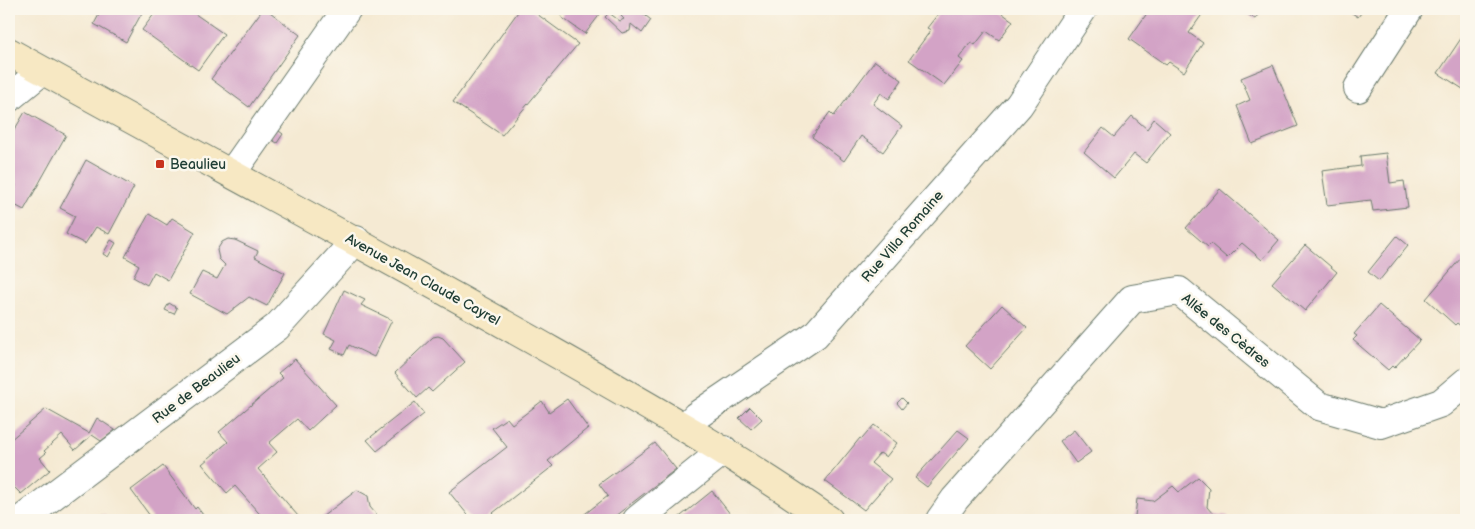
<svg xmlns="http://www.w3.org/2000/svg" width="1475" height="529" font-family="'Balsamiq Sans',sans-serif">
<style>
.building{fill:#d3a3c6}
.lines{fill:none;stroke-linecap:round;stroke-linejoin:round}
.minor-casing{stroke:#6a7a6c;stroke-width:30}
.secondary-casing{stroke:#6a7a6c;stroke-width:30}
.minor{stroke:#fff;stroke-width:28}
.secondary{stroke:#f7e8c3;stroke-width:28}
.poi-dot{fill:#c8321e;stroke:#fbf7ec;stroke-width:2}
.labels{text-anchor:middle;stroke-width:5;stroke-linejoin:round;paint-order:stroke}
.poi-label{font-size:14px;fill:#1f3d34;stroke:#fbf7ec;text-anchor:start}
.street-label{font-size:14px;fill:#1f3d34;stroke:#fbf7ec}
</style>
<rect width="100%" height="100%" fill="#fbf7ec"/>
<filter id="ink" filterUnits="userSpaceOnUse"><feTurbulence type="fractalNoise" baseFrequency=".02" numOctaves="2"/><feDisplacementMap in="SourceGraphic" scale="10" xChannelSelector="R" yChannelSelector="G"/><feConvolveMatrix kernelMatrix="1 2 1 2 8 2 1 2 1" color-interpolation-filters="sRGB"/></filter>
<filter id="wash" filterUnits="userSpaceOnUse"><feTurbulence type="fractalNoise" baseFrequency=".0096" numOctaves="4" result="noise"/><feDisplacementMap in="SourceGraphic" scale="20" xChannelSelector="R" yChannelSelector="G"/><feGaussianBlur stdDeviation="1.12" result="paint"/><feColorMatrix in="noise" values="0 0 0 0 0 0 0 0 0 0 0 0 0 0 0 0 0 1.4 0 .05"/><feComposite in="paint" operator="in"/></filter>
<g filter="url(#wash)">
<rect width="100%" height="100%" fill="#f5ead3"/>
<g id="blocks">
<path class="building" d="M102,9H144L126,42L94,24Z
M158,9H188L224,34L198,70L142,30Z
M263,9H266L300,35L249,107L211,79Z
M520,9H530L578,44L502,135L453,102Z
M567,9H604L585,34L561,17Z
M627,9H642L640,11L651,20L642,33L631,24L630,31L622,33L605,17L609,13L620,21L624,19L621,16Z
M942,9H996L1013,21L999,40L986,31L975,45L971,42L959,58L963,61L944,85L909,60L931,30L927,28Z
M1150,9H1197L1203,13L1189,33L1203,43L1184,72L1169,62L1166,65L1129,39Z
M1240,9H1262L1255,19Z
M1346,9H1364L1358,17Z
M1466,31V91L1438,73Z
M875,61L902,80L889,99L881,93L873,104L902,126L883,152L861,136L844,161L812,137L830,112L834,116Z
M1273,65L1298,126L1252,144L1237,106L1250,100L1241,78Z
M25,112L66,135L24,210L9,202L16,185L9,181V139Z
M1132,116L1147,129L1154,119L1170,133L1146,163L1134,154L1114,178L1084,152L1103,128L1114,137Z
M275,128L283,134L277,143L269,138Z
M1386,153L1390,183L1404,181L1408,207L1373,211L1371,200L1327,205L1322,171L1361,166L1360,156Z
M86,160L134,187L109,234L96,227L85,244L66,234L75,216L60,208Z
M1220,189L1279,240L1262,260L1242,243L1227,258L1211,244L1208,247L1186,228Z
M149,214L167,225L172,218L195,232L168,280L154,272L147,285L133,277L139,265L125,257Z
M1397,236L1408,245L1379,281L1368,272Z
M228,239L235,240L258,251L255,257L285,273L267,306L249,297L227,314L190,294L202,272L217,279L225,265L219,259L217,250L222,242Z
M111,240L116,243L108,257L103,254Z
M1305,245L1337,272L1305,311L1272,283Z
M1461,258L1466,263V323L1462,327L1457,323L1455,325L1426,299Z
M344,290L365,300L361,305L392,320L374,357L349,345L344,355L331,349L336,340L324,334Z
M169,303L177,308L174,314L165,310Z
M1002,305L1027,328L990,369L965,346Z
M1379,305L1420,340L1394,368L1392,366L1388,370L1353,340L1357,336L1354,334Z
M438,336L443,338L465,362L432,392L428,388L417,398L395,373L433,337Z
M295,359L336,405L308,431L297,419L269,443L277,452L258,469L298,516L293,520H265L235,486L227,493L202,464L228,442L219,432L283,378L278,373Z
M902,398L907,403L902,409L897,403Z
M567,399L588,428L548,461L553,466L484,520H472L449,492L507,447L492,428L507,418L512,424L542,401L549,412Z
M415,402L424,414L377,451L367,440Z
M750,407L762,419L751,429L739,418Z
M46,409L89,433L97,418L115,430L101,441L92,435L75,450L62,435L44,451L46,453L40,458L50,470L21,494L9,482V441Z
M874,425L897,443L886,457L880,453L871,463L891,479L864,510L825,481L860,438L862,439Z
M958,430L969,438L927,487L915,478Z
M1074,430L1091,452L1076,463L1060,441Z
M655,443L676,469L610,520H577L608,496L599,484Z
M163,466L195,509L197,507L207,520H153L131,490Z
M1198,477L1209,488L1207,507L1213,514L1228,516L1227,520H1130L1135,516L1137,499L1153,501L1173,486L1179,492Z
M357,490L368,496L370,507L380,519L318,520Z
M712,491L735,520H676Z
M104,514L108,520H95Z"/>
</g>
</g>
<g filter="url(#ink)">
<use href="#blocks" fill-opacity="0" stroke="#6a7a6c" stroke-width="1"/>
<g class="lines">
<g class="minor-casing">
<path id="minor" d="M1358,88L1409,9
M9,98L42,71
M232,173L347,9
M685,427L696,416L815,335L1019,105L1083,9
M21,520L277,327L356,240
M637,520L724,450
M940,520L955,499L1132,299L1179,291L1319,406L1381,424L1441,403L1466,382"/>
</g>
<g class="secondary-casing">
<path id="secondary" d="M9,52C182,148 357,241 529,338C631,396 733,453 829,520"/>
</g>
<use href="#minor" class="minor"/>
<use href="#secondary" class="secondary"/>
</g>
</g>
<rect class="poi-dot" x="155" y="159" width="10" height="10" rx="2.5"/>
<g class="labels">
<g class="poi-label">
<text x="170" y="169">Beaulieu</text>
</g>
<g class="street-label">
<text transform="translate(902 236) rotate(-49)" y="5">Rue Villa Romaine</text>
<text transform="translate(423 279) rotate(29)" y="5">Avenue Jean Claude Cayrel</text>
<text transform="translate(1226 330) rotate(39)" y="5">Allée des Cèdres</text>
<text transform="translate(196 388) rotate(-37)" y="5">Rue de Beaulieu</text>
</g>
</g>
<rect width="1475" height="529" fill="none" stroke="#fbf7ec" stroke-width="30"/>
</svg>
